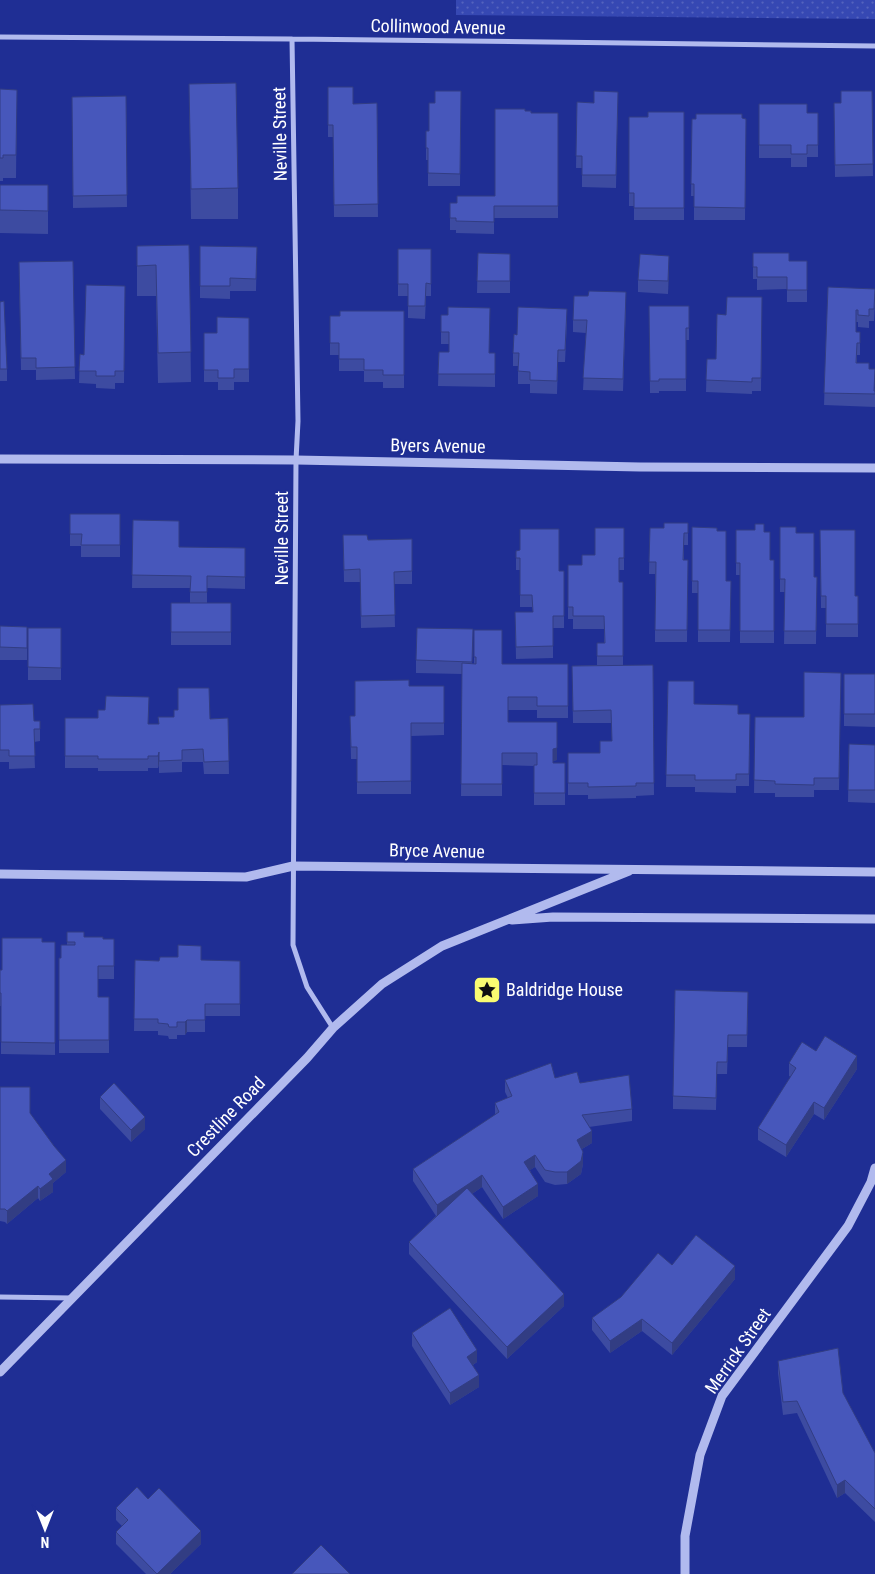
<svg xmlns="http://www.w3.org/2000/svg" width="875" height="1574" font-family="'Roboto Condensed',sans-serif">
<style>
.park{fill:url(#park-dots)}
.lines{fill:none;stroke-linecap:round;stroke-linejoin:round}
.minor{stroke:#b1baee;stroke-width:5}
.tertiary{stroke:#b1baee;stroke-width:9}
.wall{fill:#3d4ba1}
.shaded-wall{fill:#323d83}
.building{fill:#4757bb;stroke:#323d83}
.labels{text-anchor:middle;stroke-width:4;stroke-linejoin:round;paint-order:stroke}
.street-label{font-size:18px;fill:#fff;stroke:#1f2e94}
.poi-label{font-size:18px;fill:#fff;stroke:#1f2e94;text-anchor:start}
</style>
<defs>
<pattern id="park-dots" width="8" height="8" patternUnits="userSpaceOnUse" patternTransform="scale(1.25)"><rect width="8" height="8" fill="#3648b3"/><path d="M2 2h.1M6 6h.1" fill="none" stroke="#5463be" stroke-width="1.8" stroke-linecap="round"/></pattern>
</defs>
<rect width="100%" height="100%" fill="#1f2e94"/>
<path class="park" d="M456,0H875V19L456,15Z"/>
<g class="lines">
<path class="minor" d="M0,37L292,39L875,46
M292,39L298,421L296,460L293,945L307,987L333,1028
M0,1297L72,1298"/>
<path class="tertiary" d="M0,459L296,460L640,467L875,468
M0,874L246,877L293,866L875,872
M512,920L553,917L875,919
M0,1372L307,1058L333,1028L382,984L442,946L629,871
M685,1574V1536L700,1455L722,1396L848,1226L871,1182L875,1168"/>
</g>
<path class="wall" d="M189,84L238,188V219H191Z
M328,87L353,104L377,103L378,217H334L333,137H328Z
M0,89L17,90L16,178H3V181H0Z
M461,91L460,186H428V160H426V131H429L435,103Z
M872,91L873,176L835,177L834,103H841Z
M618,92L616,188L582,187V168H576L577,102L594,103Z
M126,96L127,207L73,208L72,97Z
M759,104L807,113H818V157H807V167H791V158H759Z
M525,111L531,113H558V218H494V234L456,233V230H450V203H457L495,196Z
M684,112V220H634V206H629V117H648Z
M742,118L746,119L745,220H694V196H691L692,119Z
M0,185H48V234L0,233Z
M189,245L191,382L158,383L156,296H137V246Z
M200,246L257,247L256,291H230V299L200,298Z
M398,249H431V296H426L425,319L408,318V296H398Z
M478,253L510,254V293H477Z
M753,253L789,261H807V302H787V289L757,290V279H753Z
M73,261L75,379L36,380V370H21L19,274Z
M669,268L668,294L638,292V280Z
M125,286L124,383H115V389L96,388V384L79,383L80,354L84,355Z
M828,287L875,301L874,321H869V328L858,327V322H856V332H860V355H857V363L869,369L875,391V407L824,405Z
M762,297L761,391H752V394L706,392L707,359H716L726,315Z
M0,302L7,369V381H0Z
M626,304L623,391L583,390L586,333L573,332V320Z
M649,306H689V340H686V391H659V393H650Z
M404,311V388H383V382H364V371H339V355H330V316H340Z
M441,315L490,353H495V387L438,386L439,352H449V344H441Z
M249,318V382H234V390H218V382H204V333H217Z
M567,321L565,362H558L557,394L530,393V384H518V366H513V353L517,335Z
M70,514H120V557H81V546H70Z
M133,520L179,547L245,548V589L207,588V603H231V645H171V603H190V588H132Z
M688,523V545H684V560H688L687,642H655V574H649L650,528H664Z
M692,527L717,531L726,581H731L730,642H698V593H692Z
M780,527L796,533L814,577H817L816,644H784L785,592H780Z
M624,528V570H619V582H623V665H653L654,795L636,796V798L588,799V795H568V753H600L612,741L611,723H573L572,666L597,665V643H604V629H573V619H568V565H582L595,555Z
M736,530L764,532L770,560H774V643H740V575H736Z
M820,530L855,596H858V637H826V608H821Z
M343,535L368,540L412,539V584H394L395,627L361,628L360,582H344Z
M516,551L559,571H564V628H553V658L516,659L515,612H533L532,607H520V570H516Z
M0,626L27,627V660H0Z
M28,628H61V680H28Z
M473,629L472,664H474V630L502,664H568V718H537V710H508V722L557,760L553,761V763H565V805H534V766L502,765V796H461L462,674L416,673V660Z
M841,673L839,790H814V797H775V793H754L755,717H804Z
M844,674H875V727L844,726Z
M668,681L694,704L738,714H750L749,786H736V793L695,792V787H666Z
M409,686H444V735L411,736V794H357V759H351L350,716H355Z
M0,705L34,721L40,729V741L34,742L35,768L9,769V762H0Z
M65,718L148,724H159L210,719L228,718L229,774H204L203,762H182V772L159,773V764L158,768H148V771H98V768H65Z
M849,744L875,745V803L848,802Z
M67,932L84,937L103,939H114V979H98V997H109V1053H59V958H61L67,945Z
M42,942H55V1055L1,1054V1006H0V970H2Z
M135,960L159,961H240V1016H205V1032H187L185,1035H177V1039H169L168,1036L158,1035V1031H134Z
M748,992L747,1047H728L727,1074H717L716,1110L673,1109V1096Z
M816,1051L857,1069L824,1120L814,1114L786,1157L758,1140V1128L791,1077L789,1076V1063Z
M555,1078L580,1083L632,1109V1121L589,1127L592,1143L582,1149L583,1164L581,1174L567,1184L555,1185L545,1182L535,1167L530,1170L538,1196L503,1219L482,1187L472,1194L564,1306L507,1359L409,1254V1242L436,1216L413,1181V1169L495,1115V1103L508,1098L505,1092V1080Z
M0,1087L30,1113L66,1172L53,1183V1192L40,1201L38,1198L7,1224L5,1222L0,1221Z
M100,1097L145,1129L131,1142L100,1109Z
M672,1265L735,1279L672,1355L642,1331L610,1353L592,1330V1318Z
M412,1333L477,1362L473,1365L479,1387L450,1405L412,1346Z
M778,1361L843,1393L875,1453V1522L845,1493L837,1498L797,1413L783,1415L778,1373Z
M148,1499L201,1544L170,1574H146L116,1544V1532L122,1526L116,1520V1508Z"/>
<path class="shaded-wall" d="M669,256V268L668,294V281Z
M557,748V760L553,761V749Z
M159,752V764L158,768V756Z
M187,1020V1032L185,1035V1022Z
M857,1056V1069L824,1120V1108Z
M814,1102V1114L786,1157V1145Z
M145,1117V1129L131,1142V1130Z
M592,1131V1143L577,1152V1140Z
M583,1152V1164L581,1174L567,1184V1172Z
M535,1155V1167L524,1174V1162Z
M66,1160V1172L53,1183V1192L40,1201V1189L49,1174Z
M482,1175V1187L437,1218V1205Z
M538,1184V1196L503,1219V1207Z
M38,1186V1198L7,1224V1211Z
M735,1266V1279L672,1355V1343Z
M564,1294V1306L507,1359V1347Z
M642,1319V1331L610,1353V1341Z
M477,1350V1362L467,1369V1357Z
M479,1375V1387L450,1405V1393Z
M845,1480V1493L837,1498V1485Z
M201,1531V1544L170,1574H157Z"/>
<path class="building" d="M236,83L238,188L191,189L189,84Z
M328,87H353V104L377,103L378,204L334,205L333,125H328Z
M0,89L17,90L16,155H3V158H0Z
M435,91H461L460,174L428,173V148H426V131H429V103H435Z
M594,91L618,92L616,175H582V156H576L577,102L594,103Z
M841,91H872L873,164L835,165L834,103H841Z
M126,96L127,195L73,196L72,97Z
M759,104H807V113H818V145H807V154H791V145H759Z
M495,109H525V111H531V113H558V206H494V222L456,221V218H450V203H457V196H495Z
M648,112H684V208H634V193H629V117H648Z
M696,114H742V118L746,119L745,208L694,207V184H691L692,119H696Z
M0,185H48V211L0,210Z
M189,245L191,352L158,353L156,265L137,266V246Z
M200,246L257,247L256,279L230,278V286H200Z
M398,249H431V284L426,283L425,306H408V284H398Z
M478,253L510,254V281H477Z
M753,253H789V261H807V290H787V277H757V267H753Z
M640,254L669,256L668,281L638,280Z
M73,261L75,367L36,368V358H21L19,262Z
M86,285L125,286L124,371H115V376H96V371H79L80,354L84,355Z
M828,287L875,289L874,309H869V316L858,315V310H856V332H860V343H857L856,363H869V369H875L874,391H875V394L824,393Z
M589,291L626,292L623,379L583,378L587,320H573L574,296H588Z
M727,297H762L761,378H752V382L706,380L707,359H716L717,314L726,315Z
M4,301L7,369H0V302Z
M649,306H689V328H686V379H659V381H650Z
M448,307L490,308L489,353H495V374H438L439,352H449V332H441V315H448Z
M518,307L567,309L565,350H558L557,381L530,380V372L518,371L519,353H513L514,334L517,335Z
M340,311H404V375H383V370H364V359H339V343H330V316H340Z
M217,317L249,318V369H234V378H218V370H204V333H217Z
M70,514H120V545H81L82,534H70Z
M133,520L179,521V547L245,548V577L207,576V592H190L191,576L132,575Z
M664,523H688V533H684L683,560H688L687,630H655L656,562H649L650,528H664Z
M755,524H764V532H770V560H774V631H740V563H736V530H755Z
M692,527L717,528V531H726V581H731L730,630H698V581H692Z
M780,527H796V533H814V577H817L816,631H784L785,579H780Z
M595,528H624V558H619V582H623V656H597V643H605L604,616H573V607H568V565H582V555H595Z
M520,529H559V571H564V616H553V646L516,647L515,612H533L532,595H520V558H516V551L520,550Z
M820,530H855V596H858V624H826V596H821Z
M343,535H367L368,540L412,539V571L394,572L395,615L361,616L360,569L344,570Z
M171,603H231V632H171Z
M0,626L27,627V648L0,647Z
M28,628H61V668L28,667Z
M417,628L473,629L472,662L416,660Z
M474,630H502V664H568V706H537V697H508V722H557V748L553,749V763H565V793H534V765H537V753H502V784H461L462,663L476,664V657H474Z
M653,665L654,783H636V786L588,787V783H568V753H600V741H612L611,710L573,711L572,666Z
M804,672L841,673L839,778H814V785L775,784V781L754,780L755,717H804Z
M844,674H875V714H844Z
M409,680V686H444V723H411V781L357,782V747H351L350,716H355V681Z
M668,681H694V704L738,705V714H750L749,774H736V780H695V775H666Z
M178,688H209L210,719L228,718L229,761L204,762L203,749L182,750V760L159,761V752L158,756H148V759H98V756H65V718H98V710H105L106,696L149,697L148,724H159L158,717H174V710H178Z
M33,704L34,721H40V729H34L35,756H9V750H0V705Z
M849,744L875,745V790H848Z
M67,932H84V937H103V939H114V966H98V997H109V1040H59V958H61V945H75V942H67Z
M2,938H42V942H55V1043L1,1042V993H0V970H2Z
M178,945L201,946V960L240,961V1004H205V1020H187L185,1022H177V1027H169L168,1024L158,1023V1019H134L135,960L159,961L160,957H178Z
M675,990L748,992L747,1035H728L727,1062H717L716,1098L673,1096Z
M825,1036L857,1056L824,1108L814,1102L786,1145L758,1128L796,1068L789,1063L802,1042L816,1051Z
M551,1063L555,1078L577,1072L580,1083L629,1075L632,1109L582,1115L592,1131L577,1140L583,1152L581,1161L567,1172H555L545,1170L535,1155L524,1162L538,1184L503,1207L482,1175L437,1205L413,1169L499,1112L495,1103L512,1096L505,1080Z
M114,1083L145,1117L131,1130L100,1097Z
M0,1087H30V1113L54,1146L66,1160L49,1174L53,1179L40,1189L38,1186L7,1211L5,1209H0Z
M467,1188L564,1294L507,1347L409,1242Z
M696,1235L735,1266L672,1343L642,1319L610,1341L592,1318L621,1297L658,1253L672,1265Z
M450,1308L477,1350L467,1357L479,1375L450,1393L412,1333Z
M838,1348L843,1393L875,1453V1509L845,1480L837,1485L797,1401L783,1402L778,1361Z
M137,1487L148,1499L159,1488L201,1531L157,1574L116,1532L128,1520L116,1508Z
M321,1545L350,1574H292Z"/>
<defs>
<g id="sight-square" transform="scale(1.4375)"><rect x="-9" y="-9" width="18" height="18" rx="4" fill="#fafc71" stroke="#1f2e94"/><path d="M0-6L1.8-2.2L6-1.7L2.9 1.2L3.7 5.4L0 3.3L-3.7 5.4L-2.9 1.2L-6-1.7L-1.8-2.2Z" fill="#111"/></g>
</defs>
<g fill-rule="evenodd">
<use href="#sight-square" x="487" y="990"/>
</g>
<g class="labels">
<g class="street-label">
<text transform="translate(438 27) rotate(1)" y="6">Collinwood Avenue</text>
<text transform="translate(280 134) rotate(-91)" y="6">Neville Street</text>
<text transform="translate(438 446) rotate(1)" y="6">Byers Avenue</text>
<text transform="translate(282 538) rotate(-90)" y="6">Neville Street</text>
<text transform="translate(437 851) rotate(1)" y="6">Bryce Avenue</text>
<text transform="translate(226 1117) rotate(-46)" y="6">Crestline Road</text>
<text transform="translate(738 1351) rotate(-55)" y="6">Merrick Street</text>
</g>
<g class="poi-label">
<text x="506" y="996">Baldridge House</text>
</g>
</g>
<g transform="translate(45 1529) rotate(180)" stroke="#1f2e94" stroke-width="4" paint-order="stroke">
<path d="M0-4L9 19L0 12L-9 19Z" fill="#ffffff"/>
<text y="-8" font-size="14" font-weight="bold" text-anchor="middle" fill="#ffffff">N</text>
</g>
</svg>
